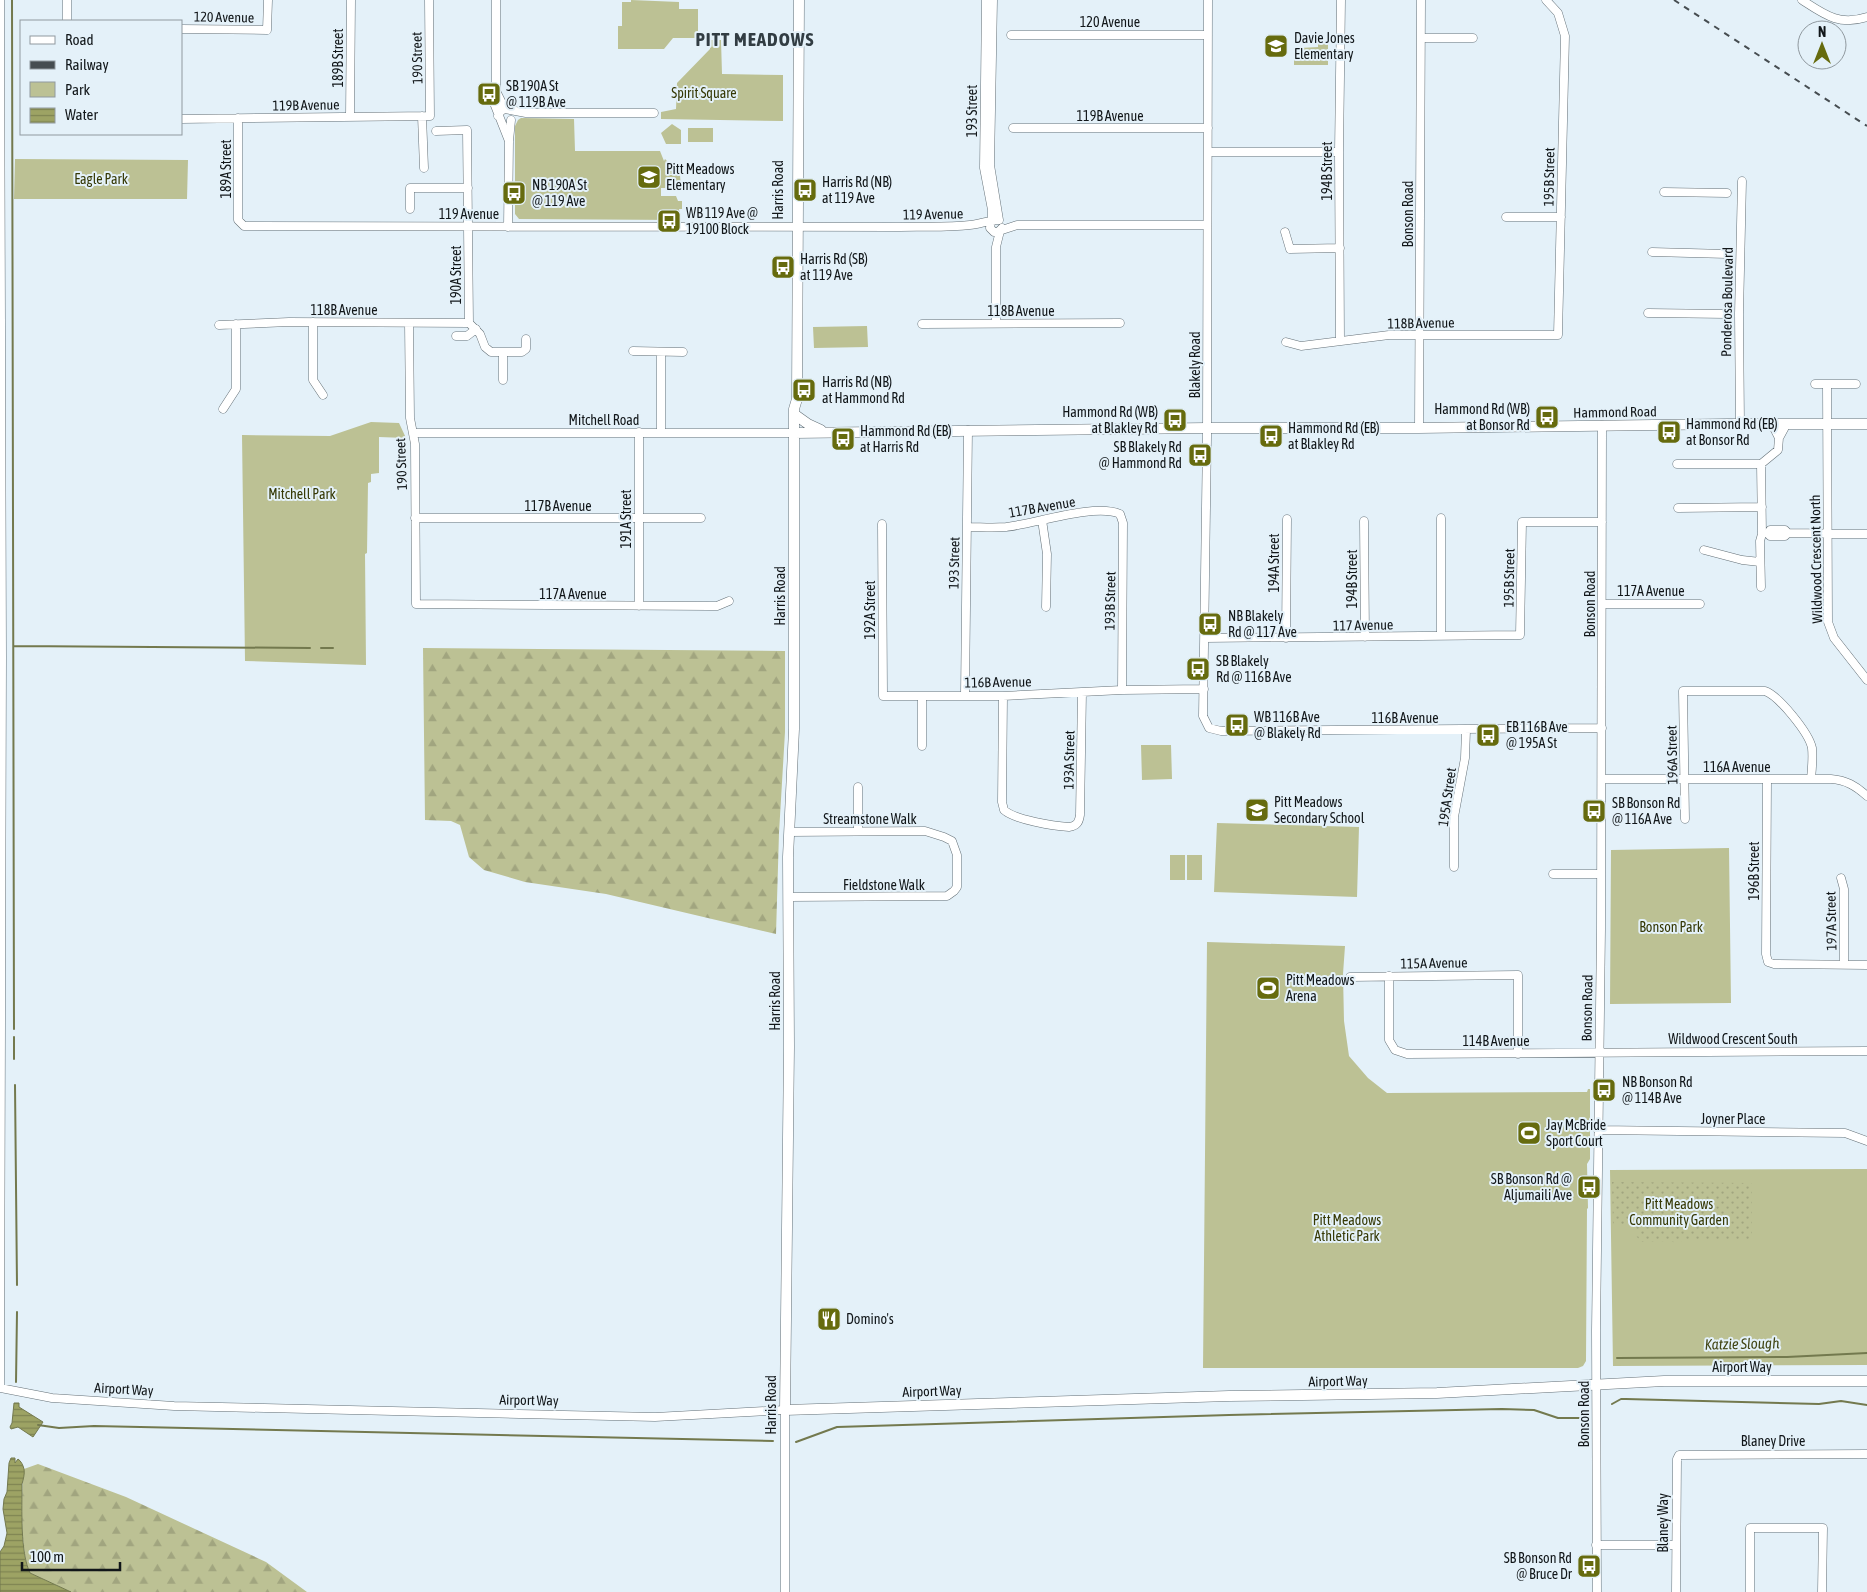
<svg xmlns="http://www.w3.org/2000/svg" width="1867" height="1592" font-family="'Asap Condensed',sans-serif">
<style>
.green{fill:#bcc194}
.forest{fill:url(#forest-firs)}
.garden{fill:url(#garden-dots)}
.water{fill:url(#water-rules);stroke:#73794e}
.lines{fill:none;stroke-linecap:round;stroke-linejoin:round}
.stream{stroke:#73794e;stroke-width:2}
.minor-casing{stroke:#647077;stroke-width:9}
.major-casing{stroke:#647077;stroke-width:11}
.minor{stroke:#fff;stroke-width:8}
.major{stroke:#fff;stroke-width:10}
.rail{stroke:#464d51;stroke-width:2;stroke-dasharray:6 6;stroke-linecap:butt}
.labels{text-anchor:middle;stroke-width:4;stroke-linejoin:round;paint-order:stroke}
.street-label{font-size:14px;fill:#111619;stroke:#e4f1f9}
.poi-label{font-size:14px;fill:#111619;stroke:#e4f1f9;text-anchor:start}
.park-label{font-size:14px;fill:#353804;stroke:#e4f1f9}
.water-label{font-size:15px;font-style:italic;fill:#424615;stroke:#e4f1f9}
.district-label{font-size:19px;font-weight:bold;letter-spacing:1px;fill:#323d43;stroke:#e4f1f9}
</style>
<defs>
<pattern id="forest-firs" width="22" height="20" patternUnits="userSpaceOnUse" patternTransform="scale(1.25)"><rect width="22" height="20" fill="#bcc194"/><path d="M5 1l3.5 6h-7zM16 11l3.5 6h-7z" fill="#a1a57f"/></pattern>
<pattern id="garden-dots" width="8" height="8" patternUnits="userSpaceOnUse" patternTransform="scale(1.25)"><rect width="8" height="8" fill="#bcc194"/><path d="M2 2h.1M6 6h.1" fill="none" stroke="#a1a57f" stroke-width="1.8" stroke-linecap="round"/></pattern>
<pattern id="water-rules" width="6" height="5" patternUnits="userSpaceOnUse" patternTransform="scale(1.25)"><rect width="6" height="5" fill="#9da364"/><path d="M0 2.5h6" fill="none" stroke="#7f8452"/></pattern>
</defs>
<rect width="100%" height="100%" fill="#e4f1f9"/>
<path class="green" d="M631,0L679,2V9H698V38H673L664,49H618V26H622V2H631Z
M710,40H721L722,74L783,75V121L661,119V112L676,109L677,83L710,49Z
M1318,44H1328V65H1294V57H1300V48L1318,47Z
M521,118L574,119L575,151H660L664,161L665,159L667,161L668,169H679V174H669L668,175H680L681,188H661V196H676L678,201H682V209H679L680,217L678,220L519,219L515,214V126L518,120Z
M672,124L681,130V144H666L661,133Z
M688,128H713V142H688Z
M15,159L188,160L187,199H14Z
M867,326L868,347L814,348L813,327Z
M371,422L399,423L406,438L379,437V473L371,474V482L368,483L367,553L365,554L366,665L245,661L242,435L330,436Z
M1141,745H1171L1172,779L1142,780Z
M1217,823L1359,827L1357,897L1214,892Z
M1729,848L1731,1003L1610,1004L1611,850Z
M1170,855H1185V880H1170Z
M1187,855H1202V880H1187Z
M1207,942L1345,946L1343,974L1344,1021L1349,1056L1368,1078L1387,1093L1587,1092L1588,1089H1590V1159L1587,1164L1588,1208L1587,1209L1586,1361L1583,1366L1578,1368H1203Z
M1867,1169V1365L1613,1366L1610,1170Z"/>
<path class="forest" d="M423,648L785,651V732L779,833L776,934L606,894L525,882L484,870L469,857L460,825L451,821L425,820Z
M38,1464L126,1497L266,1562L307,1592H71L30,1573C20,1551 21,1494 24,1469Z"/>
<path class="garden" d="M1612,1182L1752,1183V1241H1682L1678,1244L1671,1241L1642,1242L1636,1236L1633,1226L1613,1225Z"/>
<path class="water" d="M14,1403H19V1407L43,1422L33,1437L18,1427L11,1429L10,1427L12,1423Z
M11,1458H15V1463L18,1459C21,1461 23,1465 24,1469C25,1474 23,1480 22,1484C22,1509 20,1552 30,1573L71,1592H0V1552L4,1546L7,1533L3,1509L4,1499L7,1492L9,1463Z"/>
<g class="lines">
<path class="stream" d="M12,0L14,1029
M14,646L310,648
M321,648H333
M14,1037V1059
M15,1085L17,1285
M1617,1358L1787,1357L1867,1353
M16,1382L17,1312
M1612,1404L1621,1399H1626L1819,1404L1841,1401L1867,1405
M38,1425L59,1428L94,1426L773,1441
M796,1442L837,1427L1229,1415L1502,1409L1534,1410L1558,1418H1583"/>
<g class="minor-casing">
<path id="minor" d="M0,0L2,656L0,1388
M496,0V91L494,103L509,141
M986,0L984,168L992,210V220
M993,0L990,165L999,220
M1208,0L1207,437L1203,716L1209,728L1221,731L1602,728
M1802,0C1825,15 1839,26 1867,17
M67,21V0
M181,29L267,30L268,0
M1011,35H1208
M1421,38H1473
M496,91L505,109
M422,116L424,168
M498,116L501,111L505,109L526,113H654
M350,117L351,0
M238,118V220L244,226L896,227C920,226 945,228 970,225C978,225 992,219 999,220
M181,119L430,116L429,0
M1013,128H1208
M436,131L467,130L469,323
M1208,152H1339
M1664,192L1727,193
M410,209V188H468
M1506,217H1561
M991,222L990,228L994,232H998L1002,228
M508,227L509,141L511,120
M1002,230L1017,225H1207
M1285,232L1290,249L1340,248
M1652,252L1727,254
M1648,313L1727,314
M313,322V380L323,395
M409,323L410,418L415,444L416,604L710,606H717L729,601
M469,323L480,334L485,347L491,352H522L526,349V339
M996,323V247L1000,231
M922,324L1120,323
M219,325L289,322L469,323
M456,336H467L476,329
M1340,341L1339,152L1341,0
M1286,342L1301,346L1389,335H1558L1565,36L1558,13L1546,0
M633,351L683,352
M661,352V432
M503,380V352
M1815,384H1856
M1827,384L1828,622L1834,638L1867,680
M223,409L236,389V324
M1740,424L1739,314L1742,181
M1772,424L1779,438L1786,425
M1419,428L1421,0
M639,432V606
M413,433H794
M1677,464H1761
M1678,508L1762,507
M415,518H701
M1441,518V636
M1042,520L1047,554L1046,607
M1364,521L1365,637
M882,524L883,696H1003L1122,690L1204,689
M967,527C980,527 993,528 1006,527C1034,524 1095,503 1120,514L1123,523L1122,690
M1788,533L1785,530H1770L1768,534L1770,536H1785L1788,533L1867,534
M1704,550L1742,560L1760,562
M1761,587L1760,541L1762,534L1761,464L1778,450L1779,438
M1602,604H1700
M1205,638L1520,635L1522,522H1602
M1286,638L1287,519
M965,695L968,430
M1003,696L1002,802L1004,810C1015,820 1054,826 1069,827C1077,826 1079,822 1080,815L1082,692
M922,746V696
M1602,779H1831C1846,780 1856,786 1867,796
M1767,780L1766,954L1768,962L1774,964L1867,965
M858,787V831
M1685,819L1683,691H1765C1779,696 1809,733 1812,748C1813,758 1812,769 1811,779
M789,832L925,831L944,837L952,841L957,855V887L954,891L947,896L789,897
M1454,867V817L1465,758L1466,730
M1553,874H1601
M1841,878L1844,889V964
M1389,976V1040L1395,1050L1407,1054L1867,1051
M1350,977L1518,975V1054
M1598,1130L1845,1133L1867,1141
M0,1388L52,1398L174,1406L655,1417L785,1410V1592
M1596,1545H1675
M1597,1592L1596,1331L1601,929L1602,425
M1676,1592L1677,1459L1679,1455L1867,1454
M1750,1592V1528H1823L1822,1592"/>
</g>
<g class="major-casing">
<path id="major" d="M799,0L797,399L794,409V729L788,857L789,1047L785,1410L1229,1396L1437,1393L1664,1381H1867
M794,414L808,424L821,430
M794,433L1207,428H1419L1728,424H1867"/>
</g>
<use href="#minor" class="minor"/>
<use href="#major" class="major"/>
<path class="rail" d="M1674,0L1867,126"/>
</g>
<defs>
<g id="school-square" transform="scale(1.25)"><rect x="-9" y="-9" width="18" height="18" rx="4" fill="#666b0e" stroke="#e4f1f9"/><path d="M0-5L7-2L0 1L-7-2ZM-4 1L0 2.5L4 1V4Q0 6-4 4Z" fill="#fff"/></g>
<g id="bus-square" transform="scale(1.25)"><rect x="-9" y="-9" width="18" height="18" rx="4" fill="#666b0e" stroke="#e4f1f9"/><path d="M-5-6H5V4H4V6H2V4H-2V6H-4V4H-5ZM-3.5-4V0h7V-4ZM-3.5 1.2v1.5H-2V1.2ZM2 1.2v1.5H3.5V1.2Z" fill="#fff"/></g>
<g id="stadium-square" transform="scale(1.25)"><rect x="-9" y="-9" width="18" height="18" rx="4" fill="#666b0e" stroke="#e4f1f9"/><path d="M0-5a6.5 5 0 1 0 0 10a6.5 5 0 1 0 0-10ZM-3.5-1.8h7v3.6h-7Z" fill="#fff"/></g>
<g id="restaurant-square" transform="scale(1.25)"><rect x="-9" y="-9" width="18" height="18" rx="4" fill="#666b0e" stroke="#e4f1f9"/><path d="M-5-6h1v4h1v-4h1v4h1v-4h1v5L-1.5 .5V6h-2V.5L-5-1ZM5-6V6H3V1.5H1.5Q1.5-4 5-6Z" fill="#fff"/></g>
</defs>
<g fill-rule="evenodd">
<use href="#school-square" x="1276" y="46"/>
<use href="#bus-square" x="489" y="94"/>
<use href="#school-square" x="649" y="177"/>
<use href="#bus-square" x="805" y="190"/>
<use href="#bus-square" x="514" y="193"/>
<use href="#bus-square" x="669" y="221"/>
<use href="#bus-square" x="783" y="267"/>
<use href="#bus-square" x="804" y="390"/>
<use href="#bus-square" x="1547" y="417"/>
<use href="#bus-square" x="1175" y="420"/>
<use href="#bus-square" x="1669" y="432"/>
<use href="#bus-square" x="1271" y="436"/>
<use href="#bus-square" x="843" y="439"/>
<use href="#bus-square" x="1200" y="455"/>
<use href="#bus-square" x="1210" y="624"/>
<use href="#bus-square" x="1198" y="669"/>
<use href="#bus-square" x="1237" y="725"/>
<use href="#bus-square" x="1488" y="735"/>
<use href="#school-square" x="1257" y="810"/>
<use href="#bus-square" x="1594" y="811"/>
<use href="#stadium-square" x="1268" y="988"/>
<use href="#bus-square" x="1604" y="1090"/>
<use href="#stadium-square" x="1529" y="1133"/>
<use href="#bus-square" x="1589" y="1187"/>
<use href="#restaurant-square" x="829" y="1319"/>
<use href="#bus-square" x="1589" y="1566"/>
</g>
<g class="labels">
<g class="street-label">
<text transform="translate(224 17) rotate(1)" y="5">120 Avenue</text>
<text x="1110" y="27">120 Avenue</text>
<text transform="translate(338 58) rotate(-90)" y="5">189B Street</text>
<text transform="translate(417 58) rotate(-91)" y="5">190 Street</text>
<text transform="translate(306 105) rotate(-1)" y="5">119B Avenue</text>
<text transform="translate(972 111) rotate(-90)" y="5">193 Street</text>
<text x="1110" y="121">119B Avenue</text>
<text transform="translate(226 169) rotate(-90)" y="5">189A Street</text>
<text transform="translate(1327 171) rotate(-90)" y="5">194B Street</text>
<text transform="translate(1549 177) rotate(-89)" y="5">195B Street</text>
<text transform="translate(778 190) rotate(-90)" y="5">Harris Road</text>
<text x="469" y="219">119 Avenue</text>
<text transform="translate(933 214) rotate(-1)" y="5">119 Avenue</text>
<text transform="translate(1408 214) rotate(-90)" y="5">Bonson Road</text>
<text transform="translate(456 275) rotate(-90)" y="5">190A Street</text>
<text transform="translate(1727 302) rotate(-89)" y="5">Ponderosa Boulevard</text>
<text x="344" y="315">118B Avenue</text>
<text x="1021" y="316">118B Avenue</text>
<text transform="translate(1421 323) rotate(-1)" y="5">118B Avenue</text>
<text transform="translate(1195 365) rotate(-90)" y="5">Blakely Road</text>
<text transform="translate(1615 412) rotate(-1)" y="5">Hammond Road</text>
<text x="604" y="425">Mitchell Road</text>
<text transform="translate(401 464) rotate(-92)" y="5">190 Street</text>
<text x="558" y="511">117B Avenue</text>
<text transform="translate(1042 507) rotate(-10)" y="5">117B Avenue</text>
<text transform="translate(626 519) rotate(-90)" y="5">191A Street</text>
<text transform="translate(1816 559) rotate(-91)" y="5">Wildwood Crescent North</text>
<text transform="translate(954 563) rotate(-89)" y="5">193 Street</text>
<text transform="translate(1274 563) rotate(-90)" y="5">194A Street</text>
<text transform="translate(1509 578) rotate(-89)" y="5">195B Street</text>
<text transform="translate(1352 579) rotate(-90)" y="5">194B Street</text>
<text x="1651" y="596">117A Avenue</text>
<text x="573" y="599">117A Avenue</text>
<text transform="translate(780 596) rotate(-90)" y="5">Harris Road</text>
<text transform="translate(1110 601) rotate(-89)" y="5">193B Street</text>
<text transform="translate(1590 604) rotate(-90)" y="5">Bonson Road</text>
<text transform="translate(870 610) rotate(-90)" y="5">192A Street</text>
<text transform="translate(1363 625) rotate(-1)" y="5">117 Avenue</text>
<text transform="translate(998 682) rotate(-1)" y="5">116B Avenue</text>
<text x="1405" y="723">116B Avenue</text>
<text transform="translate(1672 755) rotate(-91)" y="5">196A Street</text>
<text transform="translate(1069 760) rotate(-89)" y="5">193A Street</text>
<text x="1737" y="772">116A Avenue</text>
<text transform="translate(1447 797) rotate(-82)" y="5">195A Street</text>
<text x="870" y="824">Streamstone Walk</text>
<text transform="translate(1754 871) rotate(-90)" y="5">196B Street</text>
<text x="884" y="890">Fieldstone Walk</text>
<text transform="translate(1831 921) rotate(-91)" y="5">197A Street</text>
<text transform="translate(1434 963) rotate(-1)" y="5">115A Avenue</text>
<text transform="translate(775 1001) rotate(-90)" y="5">Harris Road</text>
<text transform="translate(1587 1008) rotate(-89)" y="5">Bonson Road</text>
<text x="1733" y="1044">Wildwood Crescent South</text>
<text x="1496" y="1046">114B Avenue</text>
<text x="1733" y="1124">Joyner Place</text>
<text x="1742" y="1372">Airport Way</text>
<text transform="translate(1338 1381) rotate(-1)" y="5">Airport Way</text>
<text transform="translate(124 1389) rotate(3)" y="5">Airport Way</text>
<text transform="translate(932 1391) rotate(-2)" y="5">Airport Way</text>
<text transform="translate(529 1400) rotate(1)" y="5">Airport Way</text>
<text transform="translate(771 1405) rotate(-90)" y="5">Harris Road</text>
<text transform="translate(1584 1414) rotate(-90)" y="5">Bonson Road</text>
<text x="1773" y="1446">Blaney Drive</text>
<text transform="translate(1663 1523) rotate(-90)" y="5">Blaney Way</text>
</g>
<g class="poi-label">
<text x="1294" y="43">Davie Jones<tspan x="1294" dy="16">Elementary</tspan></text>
<text x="506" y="91">SB 190A St<tspan x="506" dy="16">@ 119B Ave</tspan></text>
<text x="666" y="174">Pitt Meadows<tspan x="666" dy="16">Elementary</tspan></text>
<text x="822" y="187">Harris Rd (NB)<tspan x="822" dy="16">at 119 Ave</tspan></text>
<text x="532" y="190">NB 190A St<tspan x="532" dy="16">@ 119 Ave</tspan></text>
<text x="686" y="218">WB 119 Ave @<tspan x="686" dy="16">19100 Block</tspan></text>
<text x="800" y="264">Harris Rd (SB)<tspan x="800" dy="16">at 119 Ave</tspan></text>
<text x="822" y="387">Harris Rd (NB)<tspan x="822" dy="16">at Hammond Rd</tspan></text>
<text x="1530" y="414" text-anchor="end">Hammond Rd (WB)<tspan x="1530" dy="16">at Bonsor Rd</tspan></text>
<text x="1158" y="417" text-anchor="end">Hammond Rd (WB)<tspan x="1158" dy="16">at Blakley Rd</tspan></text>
<text x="1686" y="429">Hammond Rd (EB)<tspan x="1686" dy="16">at Bonsor Rd</tspan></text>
<text x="1288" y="433">Hammond Rd (EB)<tspan x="1288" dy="16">at Blakley Rd</tspan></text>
<text x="860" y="436">Hammond Rd (EB)<tspan x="860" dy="16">at Harris Rd</tspan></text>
<text x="1182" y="452" text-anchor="end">SB Blakely Rd<tspan x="1182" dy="16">@ Hammond Rd</tspan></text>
<text x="1228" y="621">NB Blakely<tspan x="1228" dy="16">Rd @ 117 Ave</tspan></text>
<text x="1216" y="666">SB Blakely<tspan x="1216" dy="16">Rd @ 116B Ave</tspan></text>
<text x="1254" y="722">WB 116B Ave<tspan x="1254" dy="16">@ Blakely Rd</tspan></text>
<text x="1506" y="732">EB 116B Ave<tspan x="1506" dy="16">@ 195A St</tspan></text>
<text x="1274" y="807">Pitt Meadows<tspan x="1274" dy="16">Secondary School</tspan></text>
<text x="1612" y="808">SB Bonson Rd<tspan x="1612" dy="16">@ 116A Ave</tspan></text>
<text x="1286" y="985">Pitt Meadows<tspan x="1286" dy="16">Arena</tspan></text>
<text x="1622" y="1087">NB Bonson Rd<tspan x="1622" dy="16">@ 114B Ave</tspan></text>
<text x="1546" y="1130">Jay McBride<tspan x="1546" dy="16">Sport Court</tspan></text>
<text x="1572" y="1184" text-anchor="end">SB Bonson Rd @<tspan x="1572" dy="16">Aljumaili Ave</tspan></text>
<text x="846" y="1324">Domino's</text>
<text x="1572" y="1563" text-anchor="end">SB Bonson Rd<tspan x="1572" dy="16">@ Bruce Dr</tspan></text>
</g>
<g class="park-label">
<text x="704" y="98">Spirit Square</text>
<text x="101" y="184">Eagle Park</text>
<text x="302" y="499">Mitchell Park</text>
<text x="1671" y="932">Bonson Park</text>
<text x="1679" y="1209">Pitt Meadows<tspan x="1679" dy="16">Community Garden</tspan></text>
<text x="1347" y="1225">Pitt Meadows<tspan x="1347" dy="16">Athletic Park</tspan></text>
</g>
<g class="water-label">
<text transform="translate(1742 1344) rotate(-1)" y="5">Katzie Slough</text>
</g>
<g class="district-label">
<text x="755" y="46">PITT MEADOWS</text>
</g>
</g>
<rect x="20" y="20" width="162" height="115" fill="#e4f1f9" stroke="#90999f"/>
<rect x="30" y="36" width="25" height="8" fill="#ffffff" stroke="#90999f"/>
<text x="65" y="45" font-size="15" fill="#111619">Road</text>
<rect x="30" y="61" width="25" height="8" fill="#464d51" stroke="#90999f"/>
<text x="65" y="70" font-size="15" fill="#111619">Railway</text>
<rect x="30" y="82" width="25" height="15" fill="#bcc194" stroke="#90999f"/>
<text x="65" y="95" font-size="15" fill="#111619">Park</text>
<rect x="30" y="108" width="25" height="15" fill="url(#water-rules)" stroke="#90999f"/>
<text x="65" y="120" font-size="15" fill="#111619">Water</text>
<g transform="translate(1822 45)"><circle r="24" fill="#e4f1f9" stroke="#90999f"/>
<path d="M0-4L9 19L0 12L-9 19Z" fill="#666b0e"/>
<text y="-8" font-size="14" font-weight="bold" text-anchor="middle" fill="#111619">N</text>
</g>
<path d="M22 1562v8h98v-8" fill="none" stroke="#111619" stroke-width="2.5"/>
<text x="30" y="1562" font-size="15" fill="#111619" stroke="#e4f1f9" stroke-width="4" paint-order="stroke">100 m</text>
</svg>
